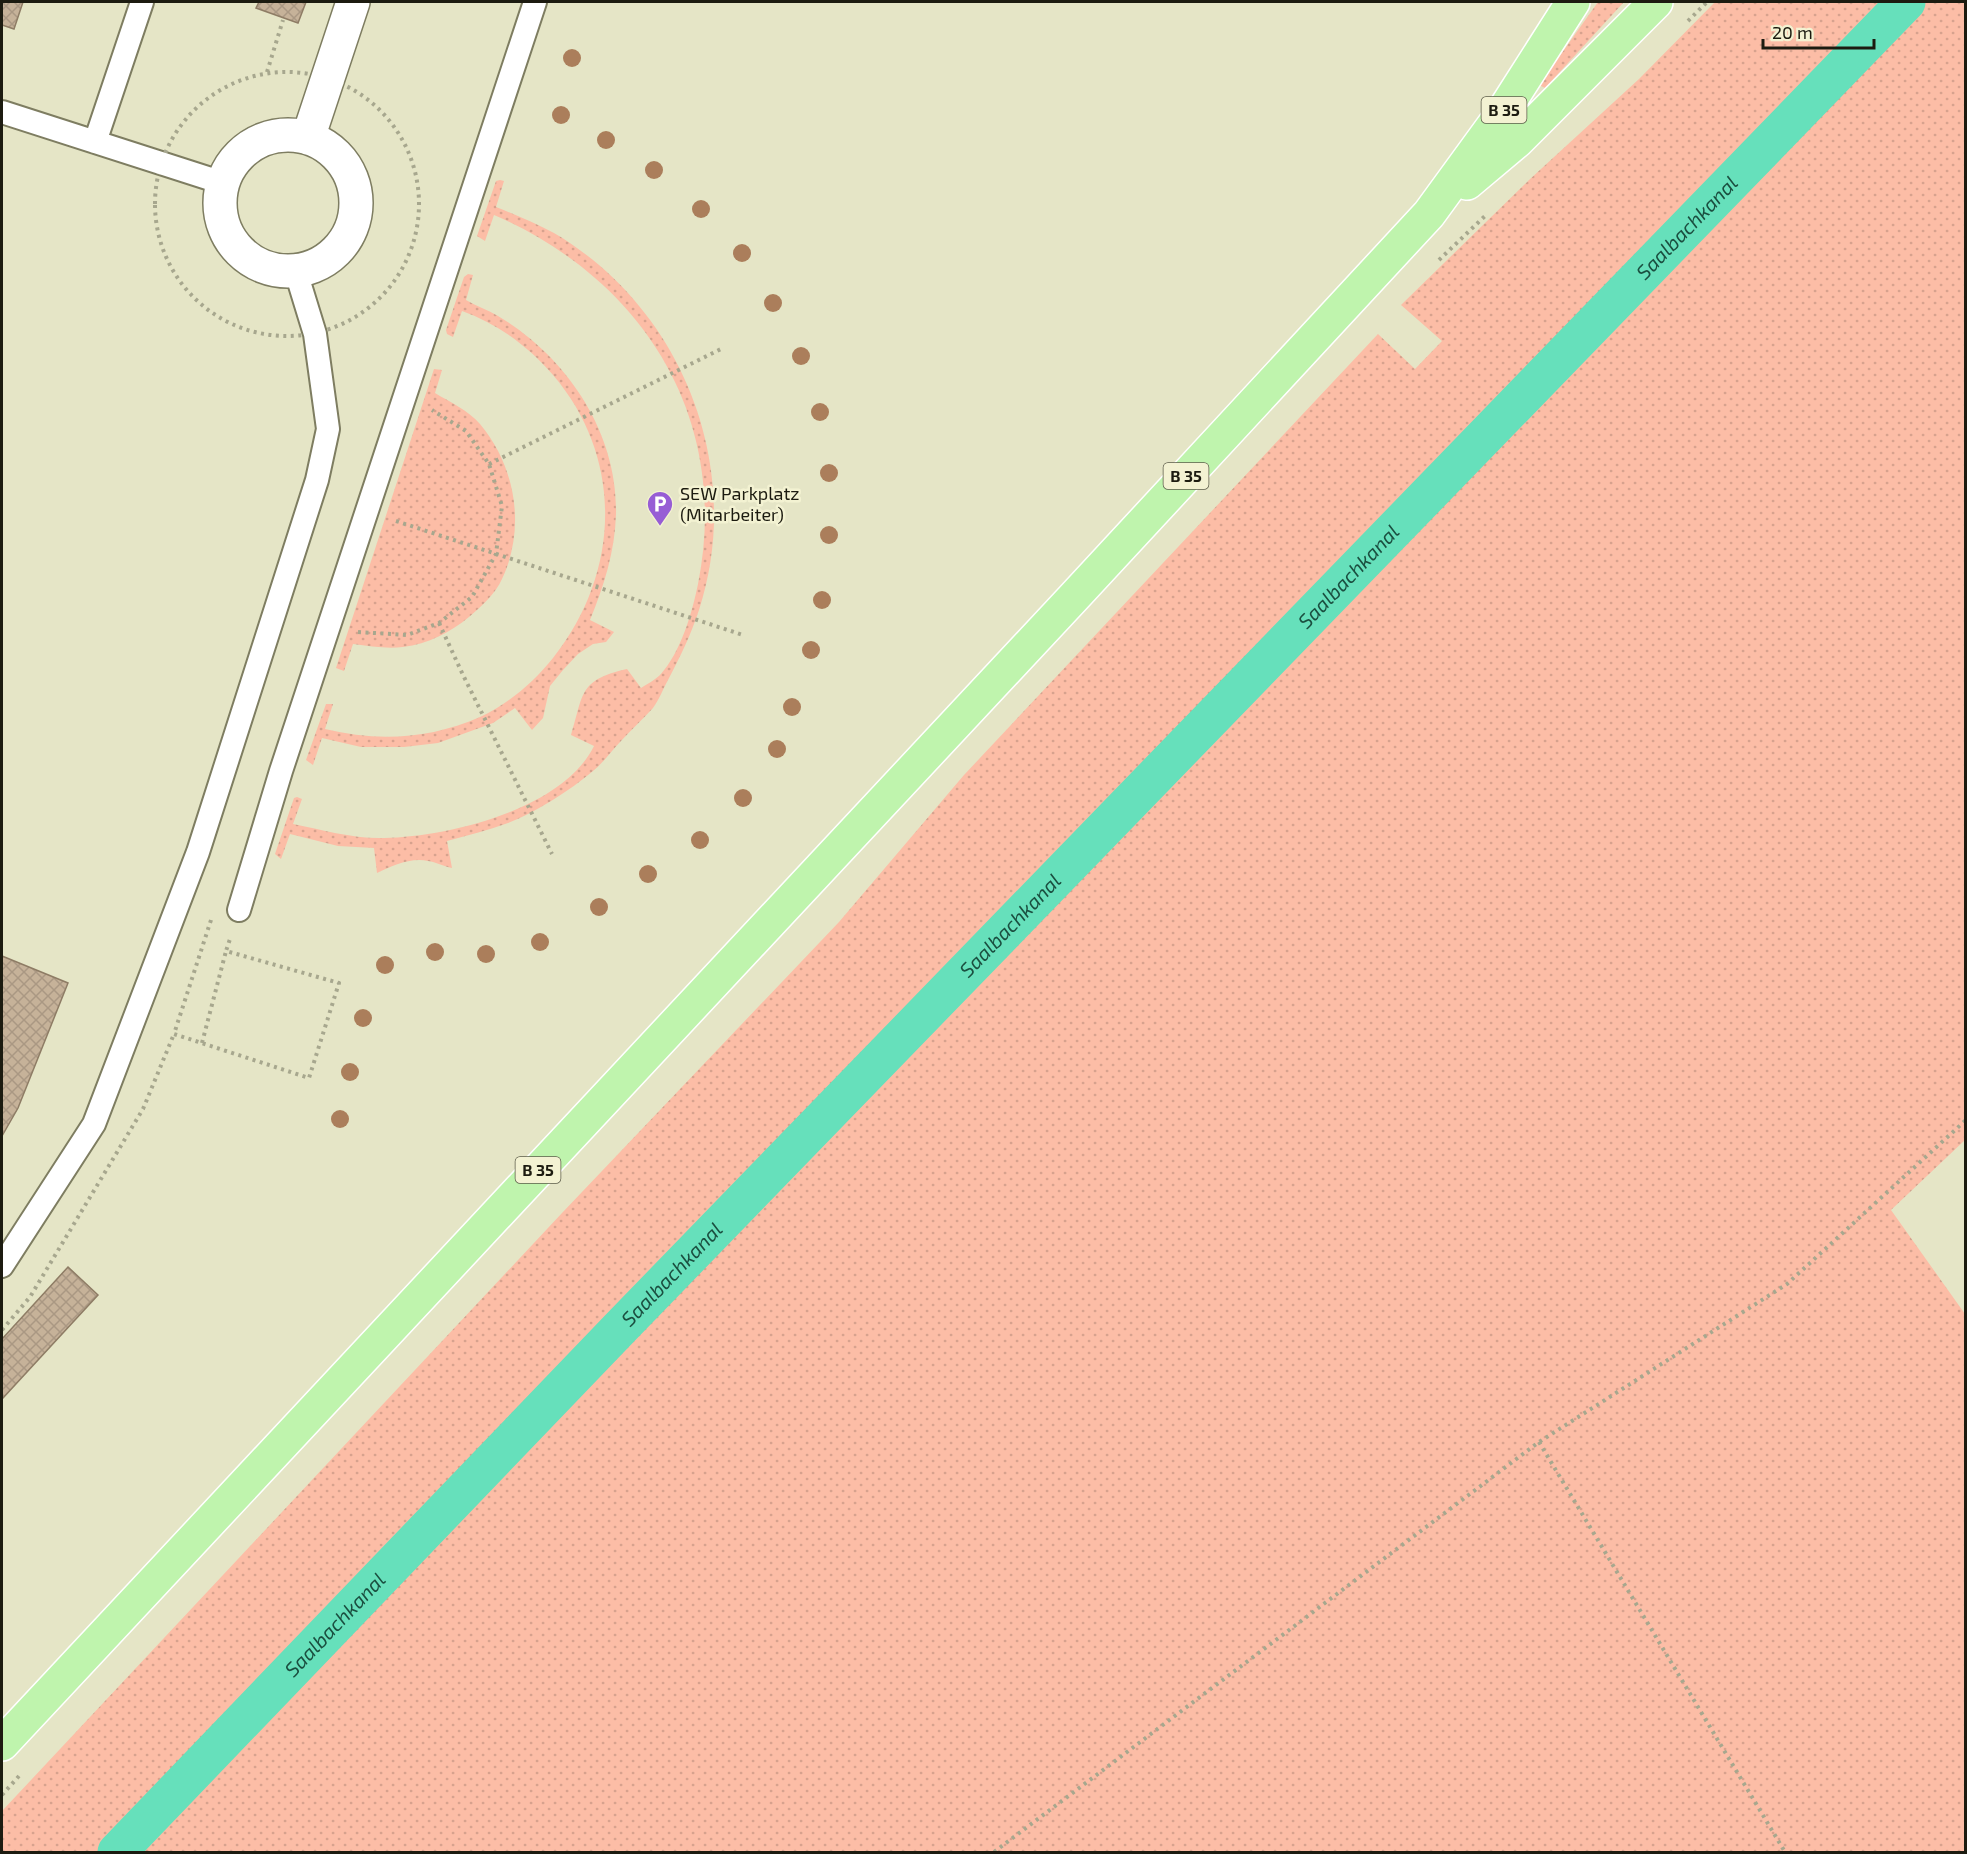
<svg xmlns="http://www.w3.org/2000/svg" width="1967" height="1854" font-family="'Exo 2',sans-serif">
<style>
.grass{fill:url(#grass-dots)}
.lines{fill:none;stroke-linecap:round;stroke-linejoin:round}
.canal{stroke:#66e0bb;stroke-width:39}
.building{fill:url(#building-cross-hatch);stroke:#8e7c65;stroke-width:1.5}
.lane-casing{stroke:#7e7d61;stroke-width:26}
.street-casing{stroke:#7e7d61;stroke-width:36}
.primary-casing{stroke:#fff;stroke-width:36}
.path{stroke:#a7a78e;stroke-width:4;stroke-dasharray:3 4.5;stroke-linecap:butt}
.lane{stroke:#fff;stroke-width:22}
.street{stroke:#fff;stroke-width:33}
.primary{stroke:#bff4ad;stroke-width:33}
.tree{fill:#ab7e5b}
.labels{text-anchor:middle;stroke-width:5;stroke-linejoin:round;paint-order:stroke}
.shield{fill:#f3f2d2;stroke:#5c5c4a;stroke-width:1.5}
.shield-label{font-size:16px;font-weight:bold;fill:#1c1b10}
.poi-label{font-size:18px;fill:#1c1b10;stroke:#f3f2d2;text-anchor:start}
.water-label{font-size:20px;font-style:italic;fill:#1b4f40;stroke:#f3f2d2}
</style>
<defs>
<pattern id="grass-dots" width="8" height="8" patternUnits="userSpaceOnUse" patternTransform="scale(1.5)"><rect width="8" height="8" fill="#fcbda6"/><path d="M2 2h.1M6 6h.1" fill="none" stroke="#d7a28e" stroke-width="1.8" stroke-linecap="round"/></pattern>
<pattern id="building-cross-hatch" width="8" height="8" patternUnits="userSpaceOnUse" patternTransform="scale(1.5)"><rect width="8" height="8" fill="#c6b299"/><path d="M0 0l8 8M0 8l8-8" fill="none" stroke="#aa9883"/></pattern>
</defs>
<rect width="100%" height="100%" fill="#e5e5c6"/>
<path class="grass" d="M1598,2H1624L1545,88L1539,85Z
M1715,2H1965V1140L1891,1210L1965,1314V1852H2V1811L562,1213L839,922L964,775L1378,334L1415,369L1442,341L1401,305L1529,180L1639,79Z
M500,180L504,181L496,207C516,215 535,223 554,233C683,309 745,468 699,610C690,637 681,655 668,680C663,689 659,700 653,708C643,719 631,730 621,741C612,750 604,762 593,771C569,791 538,811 508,823C489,830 468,835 447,841L452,868C443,866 436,862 428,861C411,857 392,866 377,873L374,848L338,846L290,834L281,859L275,854L294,798L297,797L302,799L293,824C323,830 354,839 384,838C449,837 563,809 594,746L571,735C584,694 578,680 627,669L641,688C647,684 655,680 660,675C681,652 692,613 698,584C731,419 644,280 494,215L485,241L477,236L496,181Z
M468,274L473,275L466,300C476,306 488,310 498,316C567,357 618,433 616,514C615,551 604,586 590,620L614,632L606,642L593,644L578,654L563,670L550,686L543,718L532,730L515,708L493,723L438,743L404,747H361L322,738L313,765L306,760L326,704H333L325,729C378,742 430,739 480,717C508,704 534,682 553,658C620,574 625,459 553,375C528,346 498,324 462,311L453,337L447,334L446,330L464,277Z
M434,369L442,370L435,393C450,402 469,411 480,424C516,467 526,528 502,579C496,593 481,607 469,617C451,632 428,644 403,647C386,649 370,646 353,644L344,671L336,668Z"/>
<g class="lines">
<path class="canal" id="s1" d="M117,1852L620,1328L1906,2"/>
</g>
<path class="building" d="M2,2H23L14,29L2,25Z
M259,2H306L298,23L256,8Z
M2,956L68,983L18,1108L2,1136Z
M68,1267L98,1295L2,1399V1339Z"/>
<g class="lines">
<g class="lane-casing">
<path id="lane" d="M2,112L223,183
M95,142L142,2
M239,910L281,771L535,2
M2,1266L94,1124L198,852L317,480L328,429L315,334L296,272"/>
</g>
<g class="street-casing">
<path id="street" d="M220 203a68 68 0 1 1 136 0a68 68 0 1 1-136 0Z
M308,138L353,2"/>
</g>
<g class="primary-casing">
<path id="primary" d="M1467,183L1517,141L1656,2
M2,1744L1074,597L1429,214L1499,118L1573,2"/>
</g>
<path class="path" d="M1688,21L1707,2
M155 204a132 132 0 1 1 264 0a132 132 0 1 1-264 0Z
M267,72L283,20
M1439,260L1486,215
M489,464L721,349
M396,521L743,635
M439,623L463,675L552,854
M358,632L407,635L439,623L472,597L496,554L502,506L489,464L466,431L432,410
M211,920L174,1034L309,1078L339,983L226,951L231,936
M202,1043L226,951
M2,1330L30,1297L143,1109L174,1034
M1539,1442L1785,1852
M2,1795L19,1776
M994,1852L1539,1442L1787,1284L1966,1120"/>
<use href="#lane" class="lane"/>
<use href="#street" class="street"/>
<use href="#primary" class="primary"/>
</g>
<g class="tree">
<circle cx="572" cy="58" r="9"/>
<circle cx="561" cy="115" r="9"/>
<circle cx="606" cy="140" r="9"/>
<circle cx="654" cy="170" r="9"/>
<circle cx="701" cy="209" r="9"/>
<circle cx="742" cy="253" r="9"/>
<circle cx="773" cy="303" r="9"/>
<circle cx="801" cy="356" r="9"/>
<circle cx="820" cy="412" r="9"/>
<circle cx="829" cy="473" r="9"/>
<circle cx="829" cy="535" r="9"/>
<circle cx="822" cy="600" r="9"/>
<circle cx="811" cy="650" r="9"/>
<circle cx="792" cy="707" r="9"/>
<circle cx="777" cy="749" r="9"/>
<circle cx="743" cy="798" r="9"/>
<circle cx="700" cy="840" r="9"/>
<circle cx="648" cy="874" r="9"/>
<circle cx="599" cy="907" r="9"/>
<circle cx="540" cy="942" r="9"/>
<circle cx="435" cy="952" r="9"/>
<circle cx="486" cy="954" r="9"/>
<circle cx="385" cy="965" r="9"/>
<circle cx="363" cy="1018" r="9"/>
<circle cx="350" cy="1072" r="9"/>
<circle cx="340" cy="1119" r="9"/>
</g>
<defs>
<g id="parking-pin" transform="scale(1.35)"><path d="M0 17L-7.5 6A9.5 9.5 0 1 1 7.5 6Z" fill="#975dd5" stroke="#f3f2d2"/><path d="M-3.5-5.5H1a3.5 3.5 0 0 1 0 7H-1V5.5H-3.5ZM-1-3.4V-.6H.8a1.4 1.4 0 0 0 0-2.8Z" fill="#fff"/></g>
</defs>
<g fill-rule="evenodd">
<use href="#parking-pin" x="660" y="504"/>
</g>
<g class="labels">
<g class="shield">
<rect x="1481.5" y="97" width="45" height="26" rx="4.5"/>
<rect x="1163.5" y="463" width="45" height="26" rx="4.5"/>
<rect x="515.5" y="1157" width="45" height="26" rx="4.5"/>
</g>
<g class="shield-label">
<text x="1504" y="116">B 35</text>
<text x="1186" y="482">B 35</text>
<text x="538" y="1176">B 35</text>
</g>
<g class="poi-label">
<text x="680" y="500">SEW Parkplatz<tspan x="680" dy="21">(Mitarbeiter)</tspan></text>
</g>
<g class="water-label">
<text dy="7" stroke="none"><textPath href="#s1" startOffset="2259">Saalbachkanal</textPath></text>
<text dy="7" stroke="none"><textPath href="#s1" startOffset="1773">Saalbachkanal</textPath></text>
<text dy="7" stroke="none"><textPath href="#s1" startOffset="1287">Saalbachkanal</textPath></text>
<text dy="7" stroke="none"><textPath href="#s1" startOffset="801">Saalbachkanal</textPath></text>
<text dy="7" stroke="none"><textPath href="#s1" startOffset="315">Saalbachkanal</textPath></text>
</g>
</g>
<rect width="1967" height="1854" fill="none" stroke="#1c1b10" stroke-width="6"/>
<path d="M1763 39v9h111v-9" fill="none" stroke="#1c1b10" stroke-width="3"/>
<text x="1772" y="39" font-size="18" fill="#1c1b10" stroke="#f3f2d2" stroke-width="4.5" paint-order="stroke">20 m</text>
</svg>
